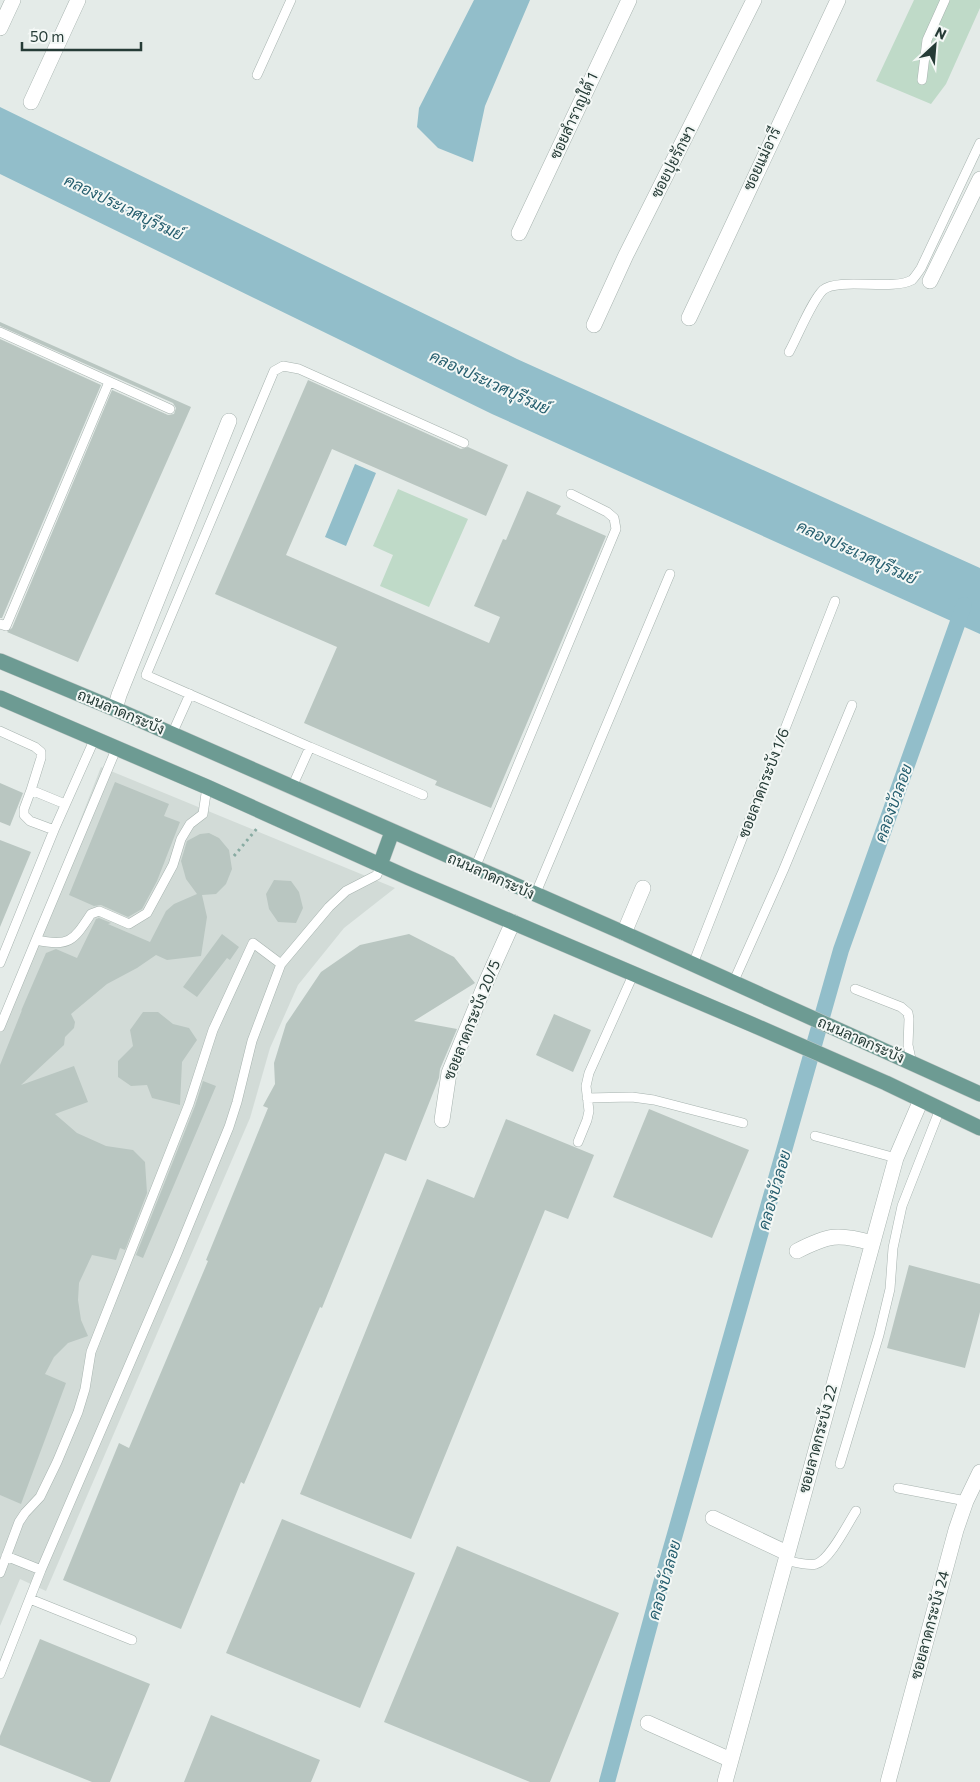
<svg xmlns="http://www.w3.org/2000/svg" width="980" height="1782" font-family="Commissioner,Sarabun,sans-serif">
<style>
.built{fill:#d2dbd7}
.green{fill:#bfdac8}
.water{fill:#92beca}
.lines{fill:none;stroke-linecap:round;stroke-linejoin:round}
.canal{stroke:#92beca;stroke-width:16}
.building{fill:#b9c6c1}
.lane-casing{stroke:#a7b3af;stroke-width:10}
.street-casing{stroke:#a7b3af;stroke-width:16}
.primary-casing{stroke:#c2c8c7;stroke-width:16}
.path{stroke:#88aba2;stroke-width:3;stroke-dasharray:2.5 4;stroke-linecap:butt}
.lane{stroke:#fff;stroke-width:9}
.street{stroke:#fff;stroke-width:15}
.primary{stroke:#6d9b93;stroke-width:15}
.labels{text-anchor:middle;stroke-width:4;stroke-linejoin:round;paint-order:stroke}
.street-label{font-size:15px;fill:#253b36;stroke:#f4f8f6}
.water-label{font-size:16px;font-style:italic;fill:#265f6f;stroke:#f4f8f6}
</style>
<rect width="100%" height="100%" fill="#e4ebe8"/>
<path class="built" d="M101,767L395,888L344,928L298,985L270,1048L250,1118L46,1591L20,1579L0,1626V1025Z"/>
<path class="green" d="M914,0H980V8L946,84L931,104L876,81Z
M398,489L468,519L429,607L380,586L393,555L373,546Z"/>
<path class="water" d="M474,0H530L485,106L473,162L438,148L417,127L419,108Z
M0,107L517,359L980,568V634L492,414L0,174Z
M355,464L376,473L346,546L325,537Z"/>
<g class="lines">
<path class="canal" d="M607,1782L660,1587L841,950L964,605"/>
</g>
<path class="building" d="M0,322L191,407L78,662L7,632L12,628L112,390L168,415L174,414L176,408L173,403L0,326Z
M0,339L101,385L2,618H0Z
M308,380L461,449L468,447L508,465L486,516L332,449L286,555L489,643L500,617L474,606L503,539L506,540L527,491L561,506L556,514L606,536L491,808L435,785L437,781L304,723L337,647L215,594Z
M115,782L169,804L164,816L180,822L157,881L142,909L128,917L101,905L94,906L69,895Z
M0,783L23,793L10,826L0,822Z
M209,833L219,838L229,850L232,869L226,884L216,894L202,895L207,917L201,956L167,960L156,955L137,968L107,984L71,1014L75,1022L74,1028L65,1037L64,1045L21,1085L74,1066L88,1102L55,1114L77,1133L106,1146L133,1150L145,1162L147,1193L125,1250L120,1248L116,1260L92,1255L79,1283L78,1300L81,1320L88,1336L68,1343L54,1357L45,1374L66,1383L21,1504L0,1495V1065L22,1010L21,1011L46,953L56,949L77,958L96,919L99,918L111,923L108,924L150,942L166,911L174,904L197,894L186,879L181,861L187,841L200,834Z
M0,840L31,852L0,927Z
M274,880L291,881L299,892L303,908L296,923L278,922L269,909L266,894Z
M222,934L239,947L230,960L227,958L197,997L183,987Z
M409,934L454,957L475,983L414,1021L457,1029L440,1069L439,1078L406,1161L385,1153L322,1308L320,1307L244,1484L241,1482L181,1629L63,1580L119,1443L129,1448L208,1261L206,1260L268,1108L263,1106L275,1084L274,1063L286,1024L321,972L360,945Z
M143,1012H158L173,1024L189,1028L197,1040L182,1062L180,1105L152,1098L147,1085L131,1086L118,1077V1061L133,1046L130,1030Z
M554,1014L591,1030L573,1072L536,1055Z
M203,1081L216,1086L143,1258L136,1255L195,1106Z
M649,1109L749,1150L712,1238L613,1197Z
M506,1119L594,1155L568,1219L545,1210L411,1539L300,1494L427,1179L474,1198Z
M909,1265L980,1284V1312L965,1368L887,1348Z
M282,1519L415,1573L360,1708L226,1653Z
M457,1546L619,1613L550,1782H530L384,1722Z
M40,1639L150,1684L110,1782H92L0,1745V1736Z
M211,1715L320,1760L311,1782H184Z"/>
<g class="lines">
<g class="lane-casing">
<path id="lane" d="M257,75L291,0
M922,80L927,40L945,0
M0,332L170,409
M789,352C798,336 811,302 823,290C838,277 893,291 912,280C915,277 919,271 921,268L980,143
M0,624L6,626L109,382
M0,731L35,747L41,752V758L31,790
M172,734L190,694
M310,747L146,675L274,371L283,366L299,369L464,443
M292,787L310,747L423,795
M54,830L30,821L24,815V809L31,790L65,804
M475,868L616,529L614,518L607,512L571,494
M535,895L670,574
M36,940L117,747
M0,963L54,830L95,738
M693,964L835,601
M733,983L783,871L852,705
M855,989L901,1007L908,1013L909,1019L908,1045L912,1064
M0,1027L36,940C70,947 73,941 91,914L99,911L129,924L147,913L173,865L181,839L190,824L203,814L207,787
M587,1098L632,1097L654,1100L743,1123
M815,1136L896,1158
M578,1142L587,1120L589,1111L586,1086L589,1073L633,975
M840,1464L879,1335L890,1289L893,1248L902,1206L940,1109
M898,1488L966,1501
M6,1556L41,1570
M785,1560C795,1562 807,1566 816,1564C830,1560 848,1523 856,1511
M0,1573L19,1522L25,1513L40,1497L57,1462L78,1412L85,1389L91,1352L189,1104L213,1030L253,943L281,964
M30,1599L132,1640
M0,1674L41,1570L177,1254L229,1127L237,1102L252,1041L281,964L329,907L346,891L377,875L380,865"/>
</g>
<g class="street-casing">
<path id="street" d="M0,28L13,0
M31,102L78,0
M519,233L629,0
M930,281L980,179
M689,318L838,0
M594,325L626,255L754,0
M115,709L119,695L229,421
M624,933L643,888
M442,1120L449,1073L487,980L513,922
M797,1251C828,1235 838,1233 872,1243
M713,1518L787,1553
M648,1723L731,1760
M725,1782L896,1158L921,1100
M888,1782L956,1530L966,1501L980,1472"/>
</g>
<g class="primary-casing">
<path id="primary" d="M0,661L115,709L624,933L980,1094
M0,698L207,787L409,878L751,1024L886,1083L980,1128
M380,865L392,832"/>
</g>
<path class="path" d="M234,856L259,826"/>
<use href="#lane" class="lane"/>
<use href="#street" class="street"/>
<use href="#primary" class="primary"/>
</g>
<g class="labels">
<g class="street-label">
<text transform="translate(574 116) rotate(-65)" y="5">ซอยสำราญใต้ 1</text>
<text transform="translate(762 159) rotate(-65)" y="5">ซอยแม่อารี</text>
<text transform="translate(673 162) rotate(-63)" y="5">ซอยปุยรักษา</text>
<text transform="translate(121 712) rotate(23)" y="5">ถนนลาดกระบัง</text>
<text transform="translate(764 783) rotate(-69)" y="5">ซอยลาดกระบัง 1/6</text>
<text transform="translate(491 876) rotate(24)" y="5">ถนนลาดกระบัง</text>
<text transform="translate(472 1020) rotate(-68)" y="5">ซอยลาดกระบัง 20/5</text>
<text transform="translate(861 1040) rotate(24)" y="5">ถนนลาดกระบัง</text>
<text transform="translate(818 1439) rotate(-75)" y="5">ซอยลาดกระบัง 22</text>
<text transform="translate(930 1625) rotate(-75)" y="5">ซอยลาดกระบัง 24</text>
</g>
<g class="water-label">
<text transform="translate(124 207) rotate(26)" y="6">คลองประเวศบุรีรมย์</text>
<text transform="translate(490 382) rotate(25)" y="6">คลองประเวศบุรีรมย์</text>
<text transform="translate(857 552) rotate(25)" y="6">คลองประเวศบุรีรมย์</text>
<text transform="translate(893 803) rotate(-70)" y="6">คลองบัวลอย</text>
<text transform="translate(774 1190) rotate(-74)" y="6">คลองบัวลอย</text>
<text transform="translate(664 1580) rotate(-74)" y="6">คลองบัวลอย</text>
</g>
</g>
<g transform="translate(935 45) rotate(26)" stroke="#f4f8f6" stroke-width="4" paint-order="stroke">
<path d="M0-4L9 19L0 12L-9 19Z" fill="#253b36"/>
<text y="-8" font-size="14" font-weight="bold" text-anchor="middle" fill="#253b36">N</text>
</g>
<path d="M22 42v8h119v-8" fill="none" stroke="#253b36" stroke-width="2.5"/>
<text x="30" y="42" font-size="15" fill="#253b36" stroke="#f4f8f6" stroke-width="4" paint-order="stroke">50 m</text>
</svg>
